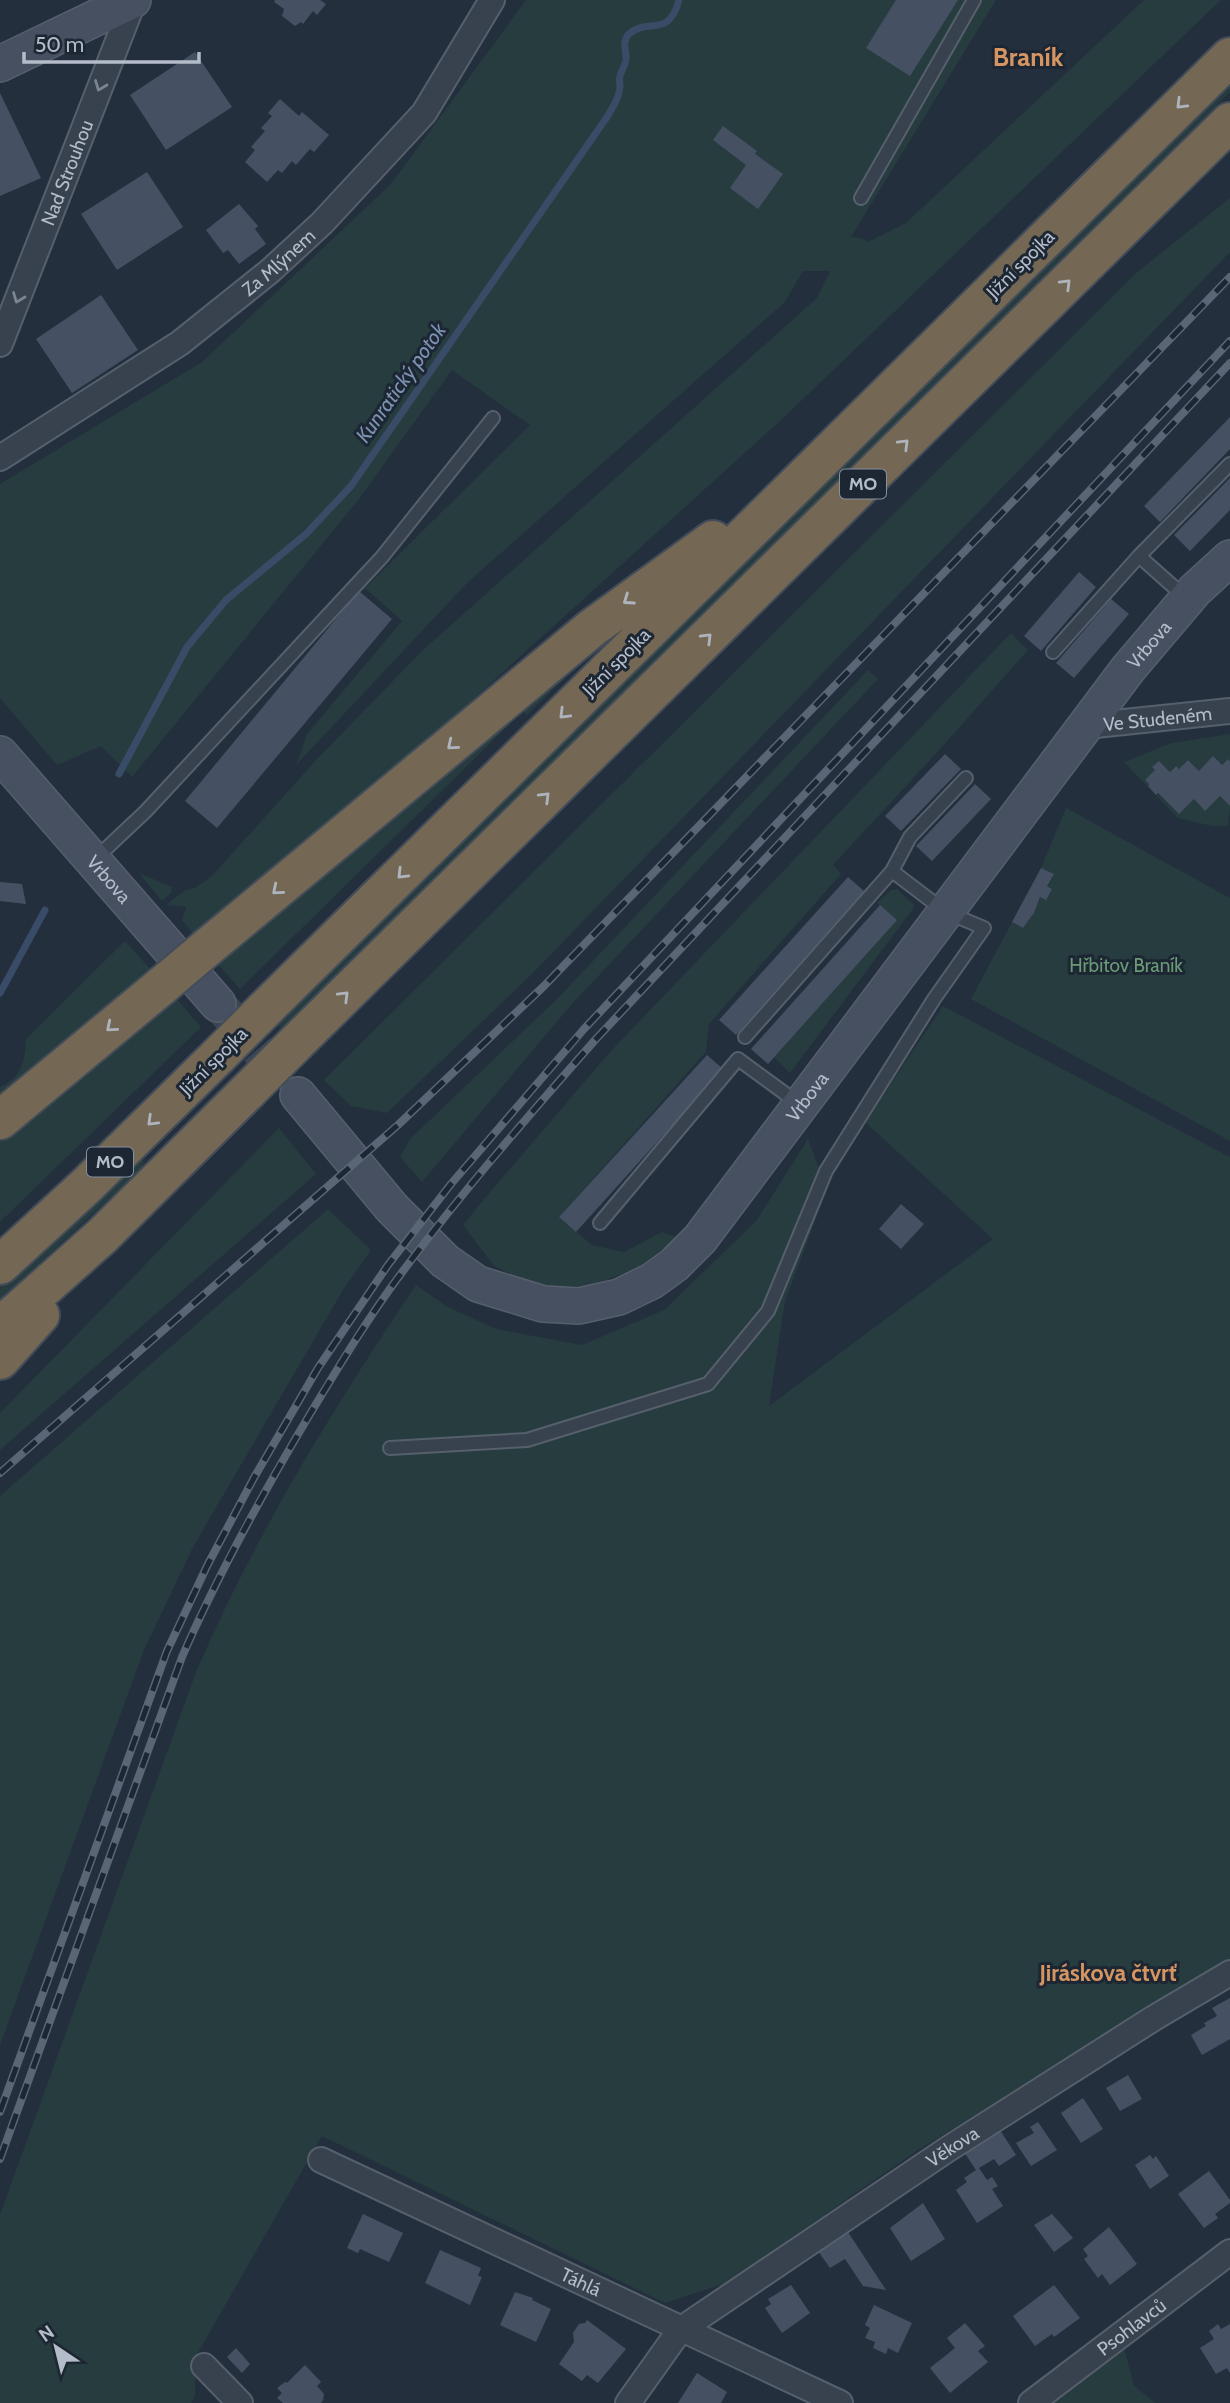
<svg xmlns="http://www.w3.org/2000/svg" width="1230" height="2403" font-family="Cabin,sans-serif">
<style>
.green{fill:#263c3f}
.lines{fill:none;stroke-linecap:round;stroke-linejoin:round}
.stream{stroke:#394c67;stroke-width:7}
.building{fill:#455162}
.secondary-tunnel{stroke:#3a4453;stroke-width:35;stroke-dasharray:35 18;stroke-linecap:butt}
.lane-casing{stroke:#565f6c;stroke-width:16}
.street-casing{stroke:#565f6c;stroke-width:28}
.secondary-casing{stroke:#565f6c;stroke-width:38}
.highway-casing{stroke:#434c59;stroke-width:42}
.lane{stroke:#38414e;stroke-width:12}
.street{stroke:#38414e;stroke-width:24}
.secondary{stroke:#465061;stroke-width:35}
.highway{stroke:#746855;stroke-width:38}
.rail-casing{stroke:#5a6575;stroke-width:8}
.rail{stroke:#1d2633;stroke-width:5;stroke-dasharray:16;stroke-linecap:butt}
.highway-bridge-casing{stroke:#434c59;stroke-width:42;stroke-linecap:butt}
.highway-bridge{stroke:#746855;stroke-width:38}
.oneway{stroke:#7c8592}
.oneway2{stroke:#aeb4bd}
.labels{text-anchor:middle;stroke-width:6;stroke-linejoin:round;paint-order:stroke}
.shield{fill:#1d2633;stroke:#878f9c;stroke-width:2}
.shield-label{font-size:18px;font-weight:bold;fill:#b4bcc9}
.street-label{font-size:19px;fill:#b4bcc9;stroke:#1d2633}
.park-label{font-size:19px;fill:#6b9a76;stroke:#1d2633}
.water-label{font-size:21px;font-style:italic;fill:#7c92b1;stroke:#1d2633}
.quarter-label{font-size:23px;font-weight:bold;fill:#d59563;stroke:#1d2633}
.district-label{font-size:26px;font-weight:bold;fill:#d59563;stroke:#1d2633}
</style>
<rect width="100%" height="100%" fill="#242f3e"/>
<path class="green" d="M526,0H996L851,237L861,238L868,242L906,223L1144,0H1221L780,421L416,751L195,937L182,920L186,907L166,905L185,890L195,888L211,877L318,758L422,651L817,298L830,271H803L785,302L468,582L296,765L307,734L402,621L365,588L530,425L452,370L359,499L132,777L101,746L57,765L0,698V484L202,362L391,184Z
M1230,76V92L282,1029L275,1021Z
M1230,198V252L532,974L387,1113L351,1106L324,1080L1136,273Z
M1011,633L1028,650L941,748L833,865L841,874L709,1024L706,1052L559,1217L592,1245L624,1252L662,1232L676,1237L647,1264L598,1283L562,1289L527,1282L494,1266L463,1225L479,1205L610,1052Z
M868,670L878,679L571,1005L422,1182L400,1157L410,1139L557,999Z
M562,672H571L527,715L523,711L240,989L216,962Z
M1230,734V761L1228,759L1222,765L1213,757L1199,771L1188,760L1179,769L1175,766L1170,772L1159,761L1153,767L1155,770L1148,785L1179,814L1194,799L1205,810L1220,796L1230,806L1228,826H1212L1178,818L1124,762L1171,743Z
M1066,808L1230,898V1141L971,999L1012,922L1023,928L1034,913L1040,897L1052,889L1047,886L1053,874L1041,868Z
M139,873L172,887L171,893L162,901Z
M897,889L915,906L790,1073L774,1057L896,920L877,903L891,890Z
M125,941L153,972L0,1098V1087C22,1078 25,1060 26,1039Z
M174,996L201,1027L0,1222V1140Z
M943,1006L1230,1157V1960L918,2150L726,2283L665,2303L322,2136L195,2358V2397L191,2403H0V2215L196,1672C255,1535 333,1408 416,1285L446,1306L496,1329L582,1345L664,1310L757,1220L808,1139L827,1190L785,1301L769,1406L993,1239L865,1122Z
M279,1128L316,1174L0,1450V1413Z
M139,1157L142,1158L144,1163L140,1170L0,1300V1285Z
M328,1209L371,1250L343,1290L193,1547L144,1650L0,2045V1496Z
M1120,2347L1125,2351L1134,2386L1156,2403H1044Z"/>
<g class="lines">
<path class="stream" d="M119,774L187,647L226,600L306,534L351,486L607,117C613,107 619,98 620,87C620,83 619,79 620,76C621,71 625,66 626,60C627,51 621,42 629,34C647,17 669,39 679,0
M0,993L45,910"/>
</g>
<path class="building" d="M275,0H320L326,4L317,15L313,11L303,24L301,22L295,26L282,16L284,9L274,2Z
M896,0H958L910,76L866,48Z
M195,52L232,107L166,150L130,95Z
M0,93L41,178L0,196Z
M280,99L299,116L302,112L329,135L314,152L310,149L296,165L292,161L282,173L278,170L267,182L245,162L255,150L251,147L265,131L261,128L272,116L268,113Z
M723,126L757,151L755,154L783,174L758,209L730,188L746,165L713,140Z
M147,172L183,227L117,270L81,214Z
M239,204L258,226L255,229L266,244L239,264L228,250L223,253L206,230Z
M101,295L138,350L72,393L36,339Z
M1230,417V449L1160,522L1144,506Z
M1230,478V510L1190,551L1174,535Z
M1079,572L1096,587L1041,651L1024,636Z
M359,591L392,619L217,828L185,801Z
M1111,599L1129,614L1074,678L1056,663Z
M945,754L961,769L901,831L885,816Z
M1213,756L1222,765L1228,759L1230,761V806L1220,796L1205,811L1194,799L1179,814L1158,793L1156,795L1148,786L1149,784L1145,780L1155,770L1152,767L1159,761L1170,772L1176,766L1179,769L1188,760L1199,771Z
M975,784L991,799L932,861L916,846Z
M1041,868L1054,874L1047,886L1052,889L1046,900L1040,897L1034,913L1023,928L1012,922Z
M848,877L864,891L736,1035L719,1020Z
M0,882L22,884L26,904L0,901Z
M880,905L897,920L768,1064L751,1049Z
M707,1055L723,1069L576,1232L559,1217Z
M901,1204L924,1224L901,1249L879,1229Z
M1230,1998V2039L1202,2055L1191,2035L1206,2026L1204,2023L1217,2016L1212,2008Z
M1128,2075L1142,2099L1120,2111L1106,2088Z
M1083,2098L1103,2129L1081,2143L1061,2113Z
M1038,2122L1057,2150L1031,2166L1016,2143L1034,2133L1030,2127Z
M1000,2130L1016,2155L999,2166L994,2159L979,2168L987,2180L992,2177L998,2186L992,2189L1003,2206L977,2223L956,2190L967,2182L964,2178L976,2170L964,2152Z
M1150,2155L1153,2159L1156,2156L1169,2176L1150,2189L1135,2165Z
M1209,2171L1230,2200V2203L1215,2214L1218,2218L1204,2228L1178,2194Z
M923,2203L945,2239L911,2261L890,2228Z
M363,2214L403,2233L389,2262L360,2249L358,2253L347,2248Z
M1052,2214L1073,2238L1054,2252L1034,2225Z
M1109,2227L1137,2264L1110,2285L1102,2274L1098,2278L1084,2259L1088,2256L1083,2249Z
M846,2229L886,2290L863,2286L845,2259L830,2268L816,2248Z
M440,2250L481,2268L478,2276L482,2277L470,2305L425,2283Z
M791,2285L810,2313L782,2333L765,2308L771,2304L768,2299Z
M1054,2285L1080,2318L1054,2337L1052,2334L1035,2346L1013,2316Z
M515,2292L533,2298L532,2300L551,2309L536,2342L500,2325Z
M874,2305L912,2323L898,2353L888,2348L886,2354L873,2348L875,2342L865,2338L870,2328L865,2325Z
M587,2320L626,2349L598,2383L587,2375L582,2381L559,2364L574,2342L573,2333L579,2324L585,2323Z
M965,2323L985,2346L978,2351L988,2362L950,2393L930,2368L955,2348L947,2338Z
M1218,2324L1221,2329L1230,2324V2373L1227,2368L1216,2374L1200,2348L1214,2339L1209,2331Z
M236,2348L250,2364L242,2373L227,2357Z
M305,2365L321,2382L317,2386L324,2394L323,2400L321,2403H283L277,2398L282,2393L277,2388L285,2382L287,2383Z
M697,2373L727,2392L721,2403H678Z"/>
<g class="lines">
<path class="secondary-tunnel" d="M223,1009L292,1089"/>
<g class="lane-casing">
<path id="lane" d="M861,198L974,0
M1185,597L1139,556L1230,464
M1053,652L1139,556
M94,860L146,811L382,557L493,418
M745,1037L892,871
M600,1223L738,1059L798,1103
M390,1448L527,1440L708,1384L768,1311L826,1171L934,999L984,928L946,912L892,871L910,837L966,778"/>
</g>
<g class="street-casing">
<g id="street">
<path id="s1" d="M0,344L134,0"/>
<path id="s2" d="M0,458L180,343L270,271L322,223L424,113L492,0"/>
<path id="s3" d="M1086,726L1230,711"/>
<path id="s4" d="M321,2160L840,2403"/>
<path d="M204,2366L240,2403"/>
<path id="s5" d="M628,2403L680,2330L948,2149L1154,2018L1230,1973"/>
<path id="s6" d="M1031,2403L1230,2252"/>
</g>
</g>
<g class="secondary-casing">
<g id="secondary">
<path d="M0,64L133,0"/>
<path id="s7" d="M0,754L218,1004"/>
<path id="s8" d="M298,1095L392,1208L445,1261L478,1284L543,1304L579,1306L619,1297L652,1281L674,1265L700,1239L1128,669L1195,590L1230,558"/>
</g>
</g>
<g class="highway-casing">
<path id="highway" d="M209,946L592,628L713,540
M265,1009L1230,57
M295,1044L1230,122
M0,1120L164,984
M0,1265L86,1186L218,1056
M0,1327L102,1236L248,1091
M0,1360L40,1315"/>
</g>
<use href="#lane" class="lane"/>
<use href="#street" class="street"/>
<use href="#secondary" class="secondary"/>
<use href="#highway" class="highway"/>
<g class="rail-casing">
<path id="rail" d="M0,1473L398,1125L544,986L1230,277
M0,2112L167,1651L208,1564L255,1476L318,1368L388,1265L451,1184L584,1029L1230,341
M0,2159L182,1657C219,1572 263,1493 310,1414C339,1366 369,1316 403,1271C463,1191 529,1115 596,1039L1230,363"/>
</g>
<use href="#rail" class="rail"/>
<g class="highway-bridge-casing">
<path id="highway-bridge" d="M164,984L209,946
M218,1056L265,1009
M248,1091L295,1044"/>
</g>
<use href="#highway-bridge" class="highway-bridge"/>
</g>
<defs><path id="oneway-chevron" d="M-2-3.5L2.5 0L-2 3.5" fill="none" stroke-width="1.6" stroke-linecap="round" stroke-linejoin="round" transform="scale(1.75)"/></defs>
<g class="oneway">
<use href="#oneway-chevron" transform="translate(100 86) rotate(111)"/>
<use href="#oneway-chevron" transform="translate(18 298) rotate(111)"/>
</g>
<g class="oneway2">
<use href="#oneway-chevron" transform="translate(1181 104) rotate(135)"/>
<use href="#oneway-chevron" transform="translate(1066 284) rotate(-45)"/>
<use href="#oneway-chevron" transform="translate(904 444) rotate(-45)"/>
<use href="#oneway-chevron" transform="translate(628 600) rotate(145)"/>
<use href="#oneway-chevron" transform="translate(707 638) rotate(-45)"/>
<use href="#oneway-chevron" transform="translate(564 714) rotate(135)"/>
<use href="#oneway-chevron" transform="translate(452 745) rotate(140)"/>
<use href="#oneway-chevron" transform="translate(545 797) rotate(-45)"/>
<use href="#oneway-chevron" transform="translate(402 874) rotate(135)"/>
<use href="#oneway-chevron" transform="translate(277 890) rotate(140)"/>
<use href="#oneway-chevron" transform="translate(344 996) rotate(-45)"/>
<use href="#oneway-chevron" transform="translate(111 1027) rotate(140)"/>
<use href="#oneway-chevron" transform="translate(152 1121) rotate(136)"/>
</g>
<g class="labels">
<g class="shield">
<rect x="840" y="469.5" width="46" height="29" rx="5"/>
<rect x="87" y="1147.5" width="46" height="29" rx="5"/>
</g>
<g class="shield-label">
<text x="863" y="490">MO</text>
<text x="110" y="1168">MO</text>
</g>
<g class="street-label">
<text dy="7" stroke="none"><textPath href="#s1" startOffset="184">Nad Strouhou</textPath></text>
<text dy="7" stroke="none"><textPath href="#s2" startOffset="341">Za Mlýnem</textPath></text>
<text transform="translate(1020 264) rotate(-45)" y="7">Jižní spojka</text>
<text dy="7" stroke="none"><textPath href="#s8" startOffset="1253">Vrbova</textPath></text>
<text transform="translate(616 662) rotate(-45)" y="7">Jižní spojka</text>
<text dy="7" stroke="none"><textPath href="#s3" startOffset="72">Ve Studeném</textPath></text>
<text dy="7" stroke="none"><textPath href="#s7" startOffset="166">Vrbova</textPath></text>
<text transform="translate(213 1061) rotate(-45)" y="7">Jižní spojka</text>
<text dy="7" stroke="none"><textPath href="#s8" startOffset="686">Vrbova</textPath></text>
<text dy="7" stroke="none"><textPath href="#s5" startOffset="418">Věkova</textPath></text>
<text dy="7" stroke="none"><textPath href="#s4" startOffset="287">Táhlá</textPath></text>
<text dy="7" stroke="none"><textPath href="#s6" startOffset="126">Psohlavců</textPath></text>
</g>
<g class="park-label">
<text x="1126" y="972">Hřbitov Braník</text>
</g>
<g class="water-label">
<text transform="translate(401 383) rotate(-55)" y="7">Kunratický potok</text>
</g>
<g class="quarter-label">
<text x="1108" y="1981">Jiráskova čtvrť</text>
</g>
<g class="district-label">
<text x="1028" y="66">Braník</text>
</g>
</g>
<g transform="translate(56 2347) rotate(325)" stroke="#1d2633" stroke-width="5" paint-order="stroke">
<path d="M0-5L12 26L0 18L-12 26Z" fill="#b4bcc9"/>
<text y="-10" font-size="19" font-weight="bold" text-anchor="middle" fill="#b4bcc9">N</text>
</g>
<path d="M24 52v10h175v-10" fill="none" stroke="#b4bcc9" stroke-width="3.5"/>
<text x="35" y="52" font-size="21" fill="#b4bcc9" stroke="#1d2633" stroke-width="5" paint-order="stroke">50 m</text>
</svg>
